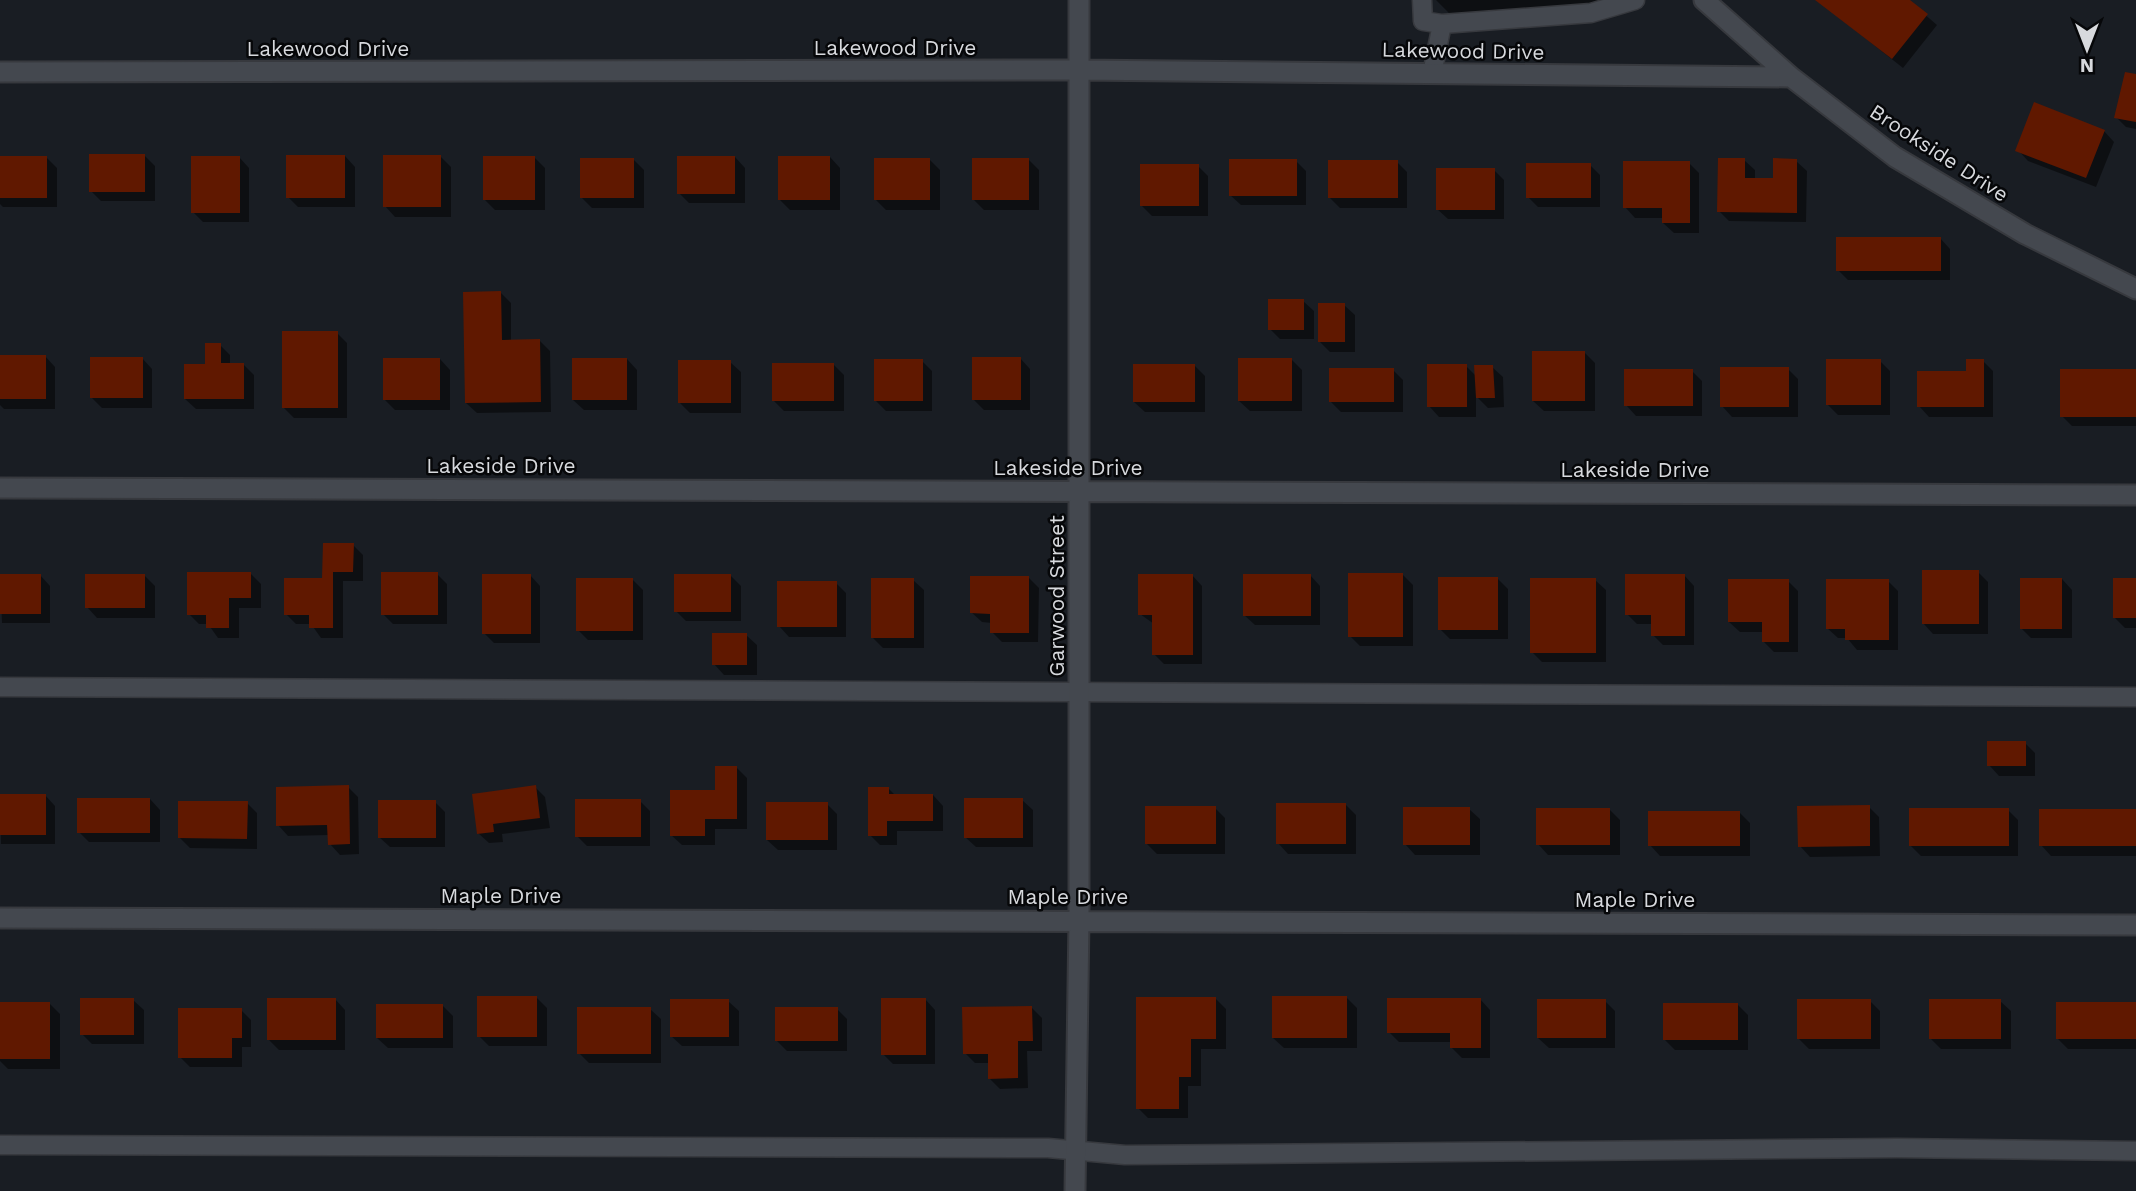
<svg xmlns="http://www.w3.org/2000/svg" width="2136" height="1191" font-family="'Work Sans',sans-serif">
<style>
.shadow{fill:#0007}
.building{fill:#601800}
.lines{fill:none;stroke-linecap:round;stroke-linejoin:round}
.service-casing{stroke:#37393e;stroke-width:21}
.minor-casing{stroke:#37393e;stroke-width:23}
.service{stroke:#44484f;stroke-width:18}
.minor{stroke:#44484f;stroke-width:19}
.labels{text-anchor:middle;stroke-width:5;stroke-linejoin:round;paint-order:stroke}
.street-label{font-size:21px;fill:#d7d9dd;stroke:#060709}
</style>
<rect width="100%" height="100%" fill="#191d23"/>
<path class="shadow" d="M1436,0H1607V13H1449Z
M1817,0H1908L1937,25L1903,68Z
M2136,76V129L2126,127L2116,117Z
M2104,131L2114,142L2096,187L2028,161L2018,150Z
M144,155L155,166V201H101L91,191Z
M345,156L355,167V207H298L288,197Z
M440,156L451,167V217H395L385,206Z
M0,157H46L57,168V207H3L0,204Z
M239,157L249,168V222H203L193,212Z
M534,157L545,168V210H495L485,200Z
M735,157L745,168V203H689L679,193Z
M830,157L840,168V210H790L780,200Z
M634,160L644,170V208H592L582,198Z
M930,160L940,170V210H886L876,200Z
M1029,160L1039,170V210H984L974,200Z
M1744,160L1755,170V180H1775L1796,161L1807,171L1806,222L1729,221L1719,211Z
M1296,161L1306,171V205H1241L1230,195Z
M1397,162L1407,172V208H1340L1330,198Z
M1689,163L1699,173V233H1674L1663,223V218H1635L1625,207Z
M1590,165L1600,175V207H1538L1528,197Z
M1198,166L1208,176V216H1152L1141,205Z
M1494,170L1504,180V219H1448L1437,209Z
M1940,238L1950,249V280H1848L1838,270Z
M501,293L511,303V342L540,341L550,351L551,412L477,413L466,403Z
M1303,301L1314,311V339H1280L1270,329Z
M1344,305L1355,315V352H1330L1320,342Z
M337,333L347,343V418H294L283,407Z
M220,345L230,355V365H244L254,375V409H196L185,399Z
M1585,353L1595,363V411H1544L1533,401Z
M0,356H45L55,367V409H4L0,405Z
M142,358L152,369V408H102L92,398Z
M1020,358L1030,369V410H984L974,400Z
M440,359L450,370V410H395L385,400Z
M627,359L637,370V410H584L573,400Z
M1291,359L1302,370V411H1250L1239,401Z
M922,361L932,371V411H886L876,401Z
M1880,361L1890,371V415H1838L1827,404Z
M1983,361L1993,371V417H1929L1919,406Z
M730,362L741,372V413H690L680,403Z
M834,365L844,375V411H784L774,401Z
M1195,366L1205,376V412H1145L1134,402Z
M1466,366L1477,377L1492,367L1503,377L1504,407L1488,408L1476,396V417H1439L1429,406Z
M1788,369L1798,379V417H1732L1722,406Z
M1393,370L1403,380V412H1341L1331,402Z
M1692,371L1702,381V416H1636L1626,405Z
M2136,371V426H2072L2062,416Z
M353,545L363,555V581H343V638H321L311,624H296L286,614L324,579Z
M1978,572L1988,582V634H1933L1923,623Z
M251,574L261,584V608H239V638H218L208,624H199L189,614Z
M437,574L447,584V624H393L383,614Z
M0,575H40L50,586V623H2Z
M144,575L155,586V618H97L87,607Z
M530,575L540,586V643H494L484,633Z
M730,575L741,586V621H686L676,611Z
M1192,575L1202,586V664H1164L1154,654V624L1140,614Z
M1310,575L1320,586V625H1255L1244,615Z
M1403,575L1413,585V646H1360L1350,636Z
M1684,575L1694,586V645H1663L1653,635V624H1637L1627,614Z
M1028,577L1039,588L1038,642H1002L992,632V623L982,622L971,612Z
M1497,578L1508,589V639H1450L1440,629Z
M632,579L643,590V640H588L578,630Z
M2062,579L2072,590V638H2031L2021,628Z
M2136,579V628H2125L2115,618Z
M913,580L924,590V648H883L873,638Z
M1595,580L1606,590V662H1542L1532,652Z
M1788,581L1798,591V652H1774L1764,642V632H1740L1729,622Z
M1888,581L1898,591V650H1857L1847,638H1838L1827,628Z
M836,583L846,593V637H789L779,626Z
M746,635L757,645V675H724L714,664Z
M2025,743L2035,753V776H1999L1989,765Z
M737,768L747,778V829H715V845H682L671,835Z
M348,787L358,797L359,854L340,855L330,844L329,835L288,836L278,825Z
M535,787L545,797L550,828L502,834L503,842L489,843L478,833Z
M889,789L895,795H933L943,806V831H897V845H880L870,835Z
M0,795H45L55,806V844H1Z
M150,799L160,810V842H89L79,832Z
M1022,800L1033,810V847H976L965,837Z
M640,801L650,811V846H587L577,836Z
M435,802L445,812V847H390L379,837Z
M247,803L257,813V849L190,848L180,838Z
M827,804L837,814V850H778L767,840Z
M1346,805L1356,815V854H1288L1278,843Z
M1869,807L1879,817L1880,856L1810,857L1800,846Z
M1215,808L1225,818V854H1157L1146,843Z
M1469,809L1480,819V855H1415L1405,844Z
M1610,810L1620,820V855H1548L1538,844Z
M2008,810L2018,820V856H1921L1910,845Z
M2136,811V856H2051L2041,845Z
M1740,813L1750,823V856H1660L1650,845Z
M536,997L547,1008V1046H489L479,1036Z
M1346,997L1357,1008V1048H1284L1273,1038Z
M1215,998L1226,1009V1049H1201V1086H1188V1118H1148L1138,1108Z
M335,999L345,1010V1050H279L269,1040Z
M925,999L935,1010V1064H893L883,1054Z
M1480,999L1490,1010V1058H1462L1451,1047V1042H1399L1389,1032Z
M133,1000L144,1010V1044H92L82,1034Z
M728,1001L739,1011V1046H682L671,1036Z
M1605,1001L1615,1011V1048H1549L1538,1038Z
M1870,1001L1880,1011V1049H1809L1799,1039Z
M2000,1001L2011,1011V1049H1941L1931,1039Z
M0,1004H50L60,1014V1069H8L0,1061Z
M1738,1005L1748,1015V1050H1675L1665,1040Z
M2136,1005V1049H2068L2058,1039Z
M443,1006L453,1016V1048H388L377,1038Z
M1032,1008L1042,1018V1051H1027L1028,1088L1000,1089L990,1079V1063H975L965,1053Z
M650,1009L661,1019V1063H589L579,1053Z
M837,1009L847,1019V1051H787L777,1041Z
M241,1010L251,1020V1047H242V1067H190L180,1057Z"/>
<path class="building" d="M1815,0H1910L1928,14L1892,59Z
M2125,72L2136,74V122L2114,118Z
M2034,102L2105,130L2086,178L2015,151Z
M89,154H145V192H89Z
M286,155H345V198H286Z
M383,155H441V207H383Z
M0,156H47V198H0Z
M191,156H240V213H191Z
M483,156H535V200H483Z
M677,156H735V194H677Z
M778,156H830V200H778Z
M580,158H634V198H580Z
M874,158H930V200H874Z
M972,158H1029V200H972Z
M1718,158H1745V178H1773V158L1797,159V213L1717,212Z
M1229,159H1297V196H1229Z
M1328,160H1398V198H1328Z
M1623,161H1690V223H1662V208H1623Z
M1526,163H1591V198H1526Z
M1140,164H1199V206H1140Z
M1436,168H1495V210H1436Z
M1836,237H1941V271H1836Z
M501,291L502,340L540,339L541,402L465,403L463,292Z
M1268,299H1304V330H1268Z
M1318,303H1345V342H1318Z
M282,331H338V408H282Z
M205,343H221V363H244V399H184V364H205Z
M1532,351H1585V401H1532Z
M0,355H46V399H0Z
M90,357H143V398H90Z
M972,357H1021V400H972Z
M383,358H440V400H383Z
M572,358H627V400H572Z
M1238,358H1292V401H1238Z
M874,359H923V401H874Z
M1826,359H1881V405H1826Z
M1966,359H1984V407H1917V371H1966Z
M678,360H731V403H678Z
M772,363H834V401H772Z
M1133,364H1195V402H1133Z
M1427,364H1467V407H1427Z
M1474,365H1493L1495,398H1476Z
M1720,367H1789V407H1720Z
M1329,368H1394V402H1329Z
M1624,369H1693V406H1624Z
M2060,369H2136V417H2060Z
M323,543H354L353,572H333V628H309V615H284V578H322Z
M1922,570H1979V624H1922Z
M187,572H251V598H229V628H206V615H187Z
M381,572H438V615H381Z
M1348,573H1403V637H1348Z
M0,574H41V614H0Z
M85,574H145V608H85Z
M482,574H531V634H482Z
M674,574H731V612H674Z
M1138,574H1193V655H1152V615H1138Z
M1243,574H1311V616H1243Z
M1625,574H1685V636H1651V615H1625Z
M970,576H1029V633H990V614L970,613Z
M1438,577H1498V630H1438Z
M576,578H633V631H576Z
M871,578H914V638H871Z
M1530,578H1596V653H1530Z
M2020,578H2062V629H2020Z
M2113,578H2136V618H2113Z
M1728,579H1789V642H1762V622H1728Z
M1826,579H1889V640H1845V629H1826Z
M777,581H837V627H777Z
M712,633H747V665H712Z
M1987,741H2026V766H1987Z
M715,766H737V819H705V836H670V790H715Z
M349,785L350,844L328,845L327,825L276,826V787Z
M536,785L540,818L493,824L494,832L477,834L472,794Z
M868,787H889V794H933V821H887V836H868Z
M0,794H46V835H0Z
M77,798H150V833H77Z
M964,798H1023V838H964Z
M575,799H641V837H575Z
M378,800H436V838H378Z
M178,801H248L247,839L178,838Z
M766,802H828V840H766Z
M1276,803H1346V844H1276Z
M1870,805V846L1798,847L1797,806Z
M1145,806H1216V844H1145Z
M1403,807H1470V845H1403Z
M1536,808H1610V845H1536Z
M1909,808H2009V846H1909Z
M2039,809H2136V846H2039Z
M1648,811H1740V846H1648Z
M477,996H537V1037H477Z
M1272,996H1347V1038H1272Z
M1136,997H1216V1039H1191V1077H1179V1109H1136Z
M80,998H134V1035H80Z
M267,998H336V1040H267Z
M881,998H926V1055H881Z
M1387,998H1481V1048H1450V1033H1387Z
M670,999H729V1037H670Z
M1537,999H1606V1038H1537Z
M1797,999H1871V1039H1797Z
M1929,999H2001V1039H1929Z
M0,1002H50V1059H0Z
M2056,1002H2136V1039H2056Z
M1663,1003H1738V1040H1663Z
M376,1004H443V1038H376Z
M1032,1006L1033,1041H1018V1078L988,1079V1054H963L962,1007Z
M577,1007H651V1054H577Z
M775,1007H838V1041H775Z
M178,1008H242V1038H232V1058H178Z"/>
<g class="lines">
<g class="service-casing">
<path id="service" d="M1422,0L1423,21L1442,24
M1432,74L1442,24L1591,13L1635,0
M0,687L2136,697
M0,1145L1048,1148L1125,1155L1897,1148L2136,1151"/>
</g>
<g class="minor-casing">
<path id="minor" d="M1704,0L1791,77L1895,157L2025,234L2136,289
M0,72L1079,70L1791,77
M0,488L2136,495
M0,918L2136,925
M1075,1191L1079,919V0"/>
</g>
<use href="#service" class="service"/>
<use href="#minor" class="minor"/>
</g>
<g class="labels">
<g class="street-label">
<text x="895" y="55">Lakewood Drive</text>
<text x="328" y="56">Lakewood Drive</text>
<text transform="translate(1463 51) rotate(1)" y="7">Lakewood Drive</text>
<text transform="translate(1939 153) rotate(33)" y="7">Brookside Drive</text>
<text x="501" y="473">Lakeside Drive</text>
<text x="1068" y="475">Lakeside Drive</text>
<text x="1635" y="477">Lakeside Drive</text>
<text transform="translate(1057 596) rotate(-90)" y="7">Garwood Street</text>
<text x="501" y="903">Maple Drive</text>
<text x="1068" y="904">Maple Drive</text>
<text x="1635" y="907">Maple Drive</text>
</g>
</g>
<g transform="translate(2087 49) rotate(180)" stroke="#060709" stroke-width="5" paint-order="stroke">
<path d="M0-5L12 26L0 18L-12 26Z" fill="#d7d9dd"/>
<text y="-10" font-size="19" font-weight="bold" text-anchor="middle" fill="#d7d9dd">N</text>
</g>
</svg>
